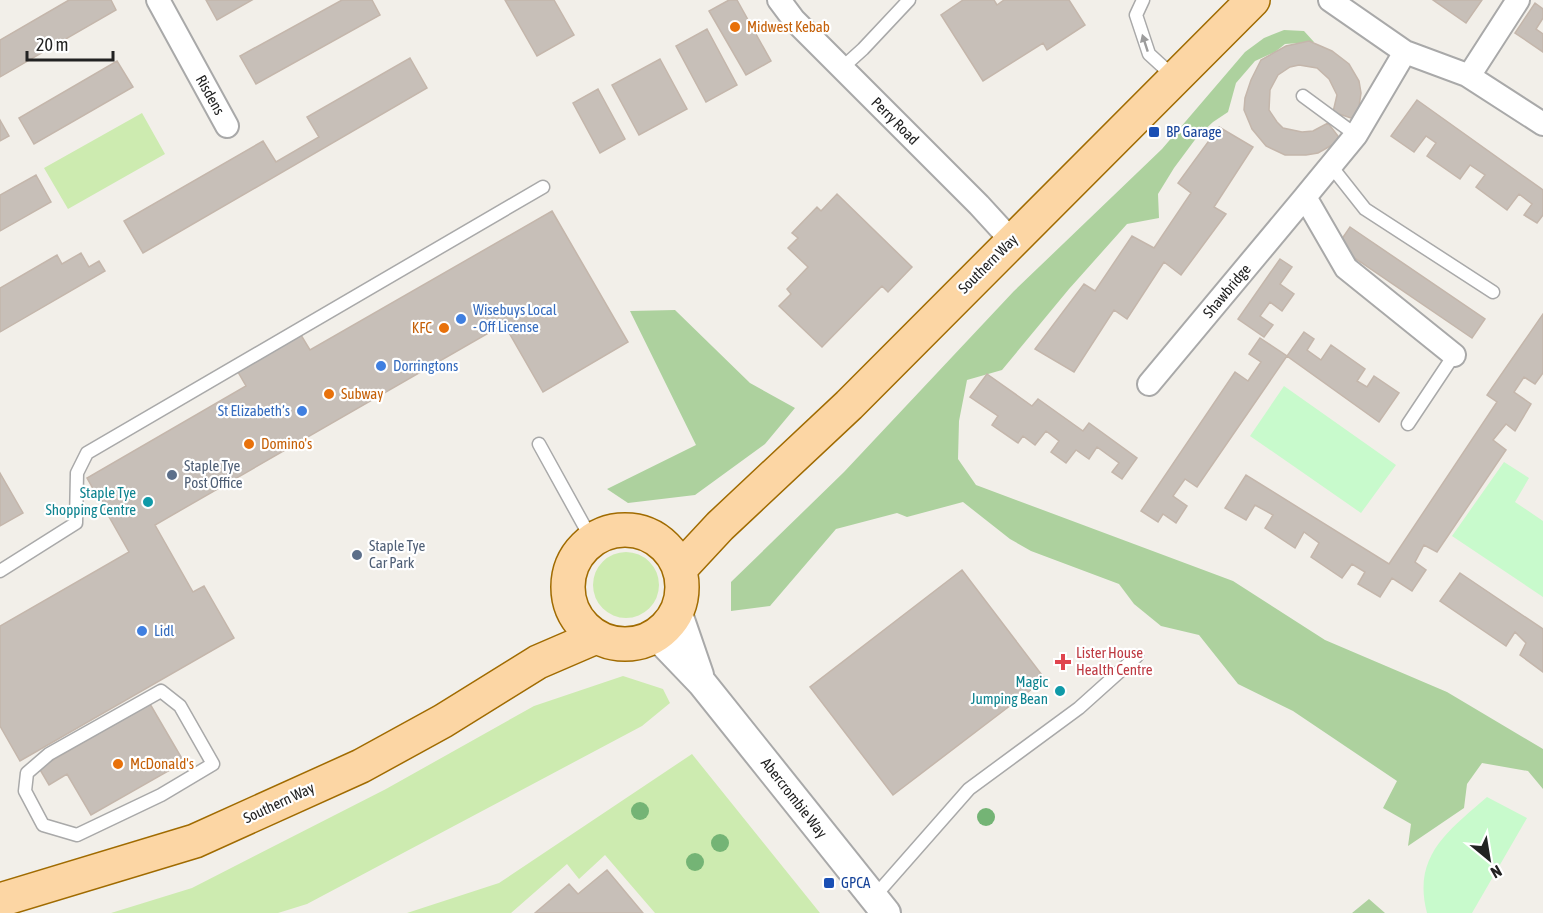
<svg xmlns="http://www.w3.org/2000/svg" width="1543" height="913" font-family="'Asap Condensed',sans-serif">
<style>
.grass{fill:#cdebb0}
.forest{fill:#add19e}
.park{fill:#c8facc}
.building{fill:#c7bfb8;stroke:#c4b6ab;stroke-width:1.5}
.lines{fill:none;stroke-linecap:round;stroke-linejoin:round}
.service-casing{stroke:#a9a9a9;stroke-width:15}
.minor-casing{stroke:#a9a9a9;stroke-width:26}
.tertiary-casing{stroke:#a9a9a9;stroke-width:32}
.primary-casing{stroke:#a06b00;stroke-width:36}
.service{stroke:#fff;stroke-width:12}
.minor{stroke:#fff;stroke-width:22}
.tertiary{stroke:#fff;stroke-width:28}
.primary{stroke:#fcd6a4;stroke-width:33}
.tree{fill:#74b475}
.oneway{fill:#9c9c9c}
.food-dot{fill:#e8710a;stroke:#fff;stroke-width:2}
.transit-dot{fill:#1a4fb4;stroke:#fff;stroke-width:2}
.shop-dot{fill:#3f7fe0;stroke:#fff;stroke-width:2}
.service-dot{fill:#5c6f8a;stroke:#fff;stroke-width:2}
.culture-dot{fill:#0f9aa8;stroke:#fff;stroke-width:2}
.health-dot{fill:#e0444e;stroke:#fff;stroke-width:2}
.labels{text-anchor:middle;stroke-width:4.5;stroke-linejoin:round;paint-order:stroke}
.food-label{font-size:15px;fill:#c56008;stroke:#fff;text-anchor:start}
.street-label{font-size:15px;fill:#222;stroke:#fff}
.transit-label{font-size:15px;fill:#164399;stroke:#fff;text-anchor:start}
.shop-label{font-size:15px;fill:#366cbe;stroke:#fff;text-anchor:start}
.service-label{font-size:15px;fill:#4e5e75;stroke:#fff;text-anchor:start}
.culture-label{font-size:15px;fill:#0d838f;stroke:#fff;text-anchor:end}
.health-label{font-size:15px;fill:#be3a42;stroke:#fff;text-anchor:start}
</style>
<rect width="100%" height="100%" fill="#f2efe9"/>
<path class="grass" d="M142,113L165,154L68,209L44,168Z
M593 585a33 33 0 1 1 66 0a33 33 0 1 1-66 0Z
M623,676L663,689L670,703L642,726L307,904L278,913H111L192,888L386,789L534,706Z
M692,754L820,913H655L605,855L579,879L567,864L511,913H407L499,883Z"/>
<path class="forest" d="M1284,30L1304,31L1314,42L1285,44L1275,52L1255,61L1236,83L1228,112L1213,122L1197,137L1174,168L1158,194L1159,218L1127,224L1069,289L1002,370L967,380L959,421L958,459L976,485L1233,581L1325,640L1447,692L1543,749V789L1528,771L1482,763L1467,784L1464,808L1408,846L1411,824L1383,808L1397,781L1293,711L1238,684L1199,635L1161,626L1134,604L1119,584L1031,551L1010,539L963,502L907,517L897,513L836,529L770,606L731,611V582L844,472L1014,291L1162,149L1245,52L1264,38Z
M675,310L750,383L795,408L765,444L695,495L628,503L607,489L696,445L630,311Z
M1369,899L1385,913H1352Z"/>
<path class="park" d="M1284,386L1396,465L1361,513L1250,436Z
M1504,462L1529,478L1515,502L1543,521V597L1452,536Z
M1487,797L1527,818L1472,913H1427C1412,856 1448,831 1487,797Z"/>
<path class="building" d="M69,0H111L116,10L0,77V40Z
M206,0H252L217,20Z
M342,0H372L380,15L256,84L240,56Z
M505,0H554L574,35L537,56Z
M729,0H737L771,61L746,75L709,11Z
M963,0H994L997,5L1004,0H1069L1085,25L1047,50L1043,43L983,81L941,15Z
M1433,0H1482L1466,23Z
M1535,3L1543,9V18L1536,29L1543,34V52L1515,33Z
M707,29L737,85L706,102L676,46Z
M1309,41L1332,51L1349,64L1359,81L1361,93L1357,120L1333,112L1337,95L1329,79L1317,68L1299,65L1290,67L1278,75L1270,90L1269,110L1277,122L1283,128L1302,132L1313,131L1328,123L1341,140L1318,153L1306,155H1285L1266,146L1252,129L1244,110L1245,98L1251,80L1261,60L1286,46Z
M410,58L427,88L143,253L124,221L263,141L276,162L319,137L307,117Z
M660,59L687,109L639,135L612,85Z
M117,61L133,87L34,144L19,118Z
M598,89L625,139L600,153L573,103Z
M1417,100L1543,190V215L1537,223L1524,215L1532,204L1519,194L1507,210L1476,187L1485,175L1470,165L1460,179L1427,156L1436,143L1426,136L1414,152L1391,136Z
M0,120L9,136L0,141Z
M1219,127L1253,147L1214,207L1226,214L1181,275L1164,262L1127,319L1114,310L1074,372L1035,349L1084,284L1095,291L1132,236L1154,248L1191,193L1178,183Z
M36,175L51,202L0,231V195Z
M837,194L912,267L888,292L882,286L822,347L779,306L791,294L787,289L808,267L788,248L798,238L792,233L817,207L821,211Z
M552,211L628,342L543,392L504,324L155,525L193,592L204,586L234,638L20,761L0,726V626L129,552L87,478L246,386L238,372L301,335L310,350Z
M1350,227L1485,319L1472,338L1337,246Z
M81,253L89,267L99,261L105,271L0,332V288L57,255L62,264Z
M1280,259L1292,267L1280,284L1294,294L1282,311L1270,302L1260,316L1273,325L1264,337L1238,319Z
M1543,314V373L1535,384L1524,377L1514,392L1531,404L1515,431L1506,424L1493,440L1506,450L1437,552L1424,545L1415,562L1426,570L1412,591L1392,578L1380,597L1358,584L1365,572L1352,564L1342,578L1311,557L1319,543L1304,532L1295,548L1265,528L1273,515L1255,505L1246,520L1225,508L1246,475L1389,564L1497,402L1487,395Z
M1304,332L1314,339L1307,350L1321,360L1331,345L1365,369L1357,381L1367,387L1374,376L1399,393L1379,422L1287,356Z
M1260,338L1287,356L1197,487L1185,479L1173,496L1187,506L1176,523L1163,514L1158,522L1141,511L1235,372L1248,381L1261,362L1249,354Z
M987,374L1032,406L1038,399L1083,431L1089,423L1137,458L1122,479L1112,472L1119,463L1097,447L1089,459L1076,450L1066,463L1051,452L1059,441L1046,431L1035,445L1023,436L1018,443L992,425L998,416L970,397Z
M0,473L23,513L0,526Z
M962,570L1045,679L893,795L810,687Z
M1460,573L1543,629V672L1520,655L1526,643L1515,632L1506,646L1440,601Z
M150,704L184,762L91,815L67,774L49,785L39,768Z
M607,870L643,913H535L569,884L578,894Z"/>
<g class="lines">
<g class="service-casing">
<path id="service" d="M1143,0L1136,15L1149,54L1173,76
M842,68L863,49L909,0
M1303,96L1356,135
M1331,166L1365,209L1493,292
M1408,424L1454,355
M539,444L592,540
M0,571L76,523L77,473L87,453L543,187
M161,691L180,706L213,764L161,795L77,835L43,825L25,791L27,773L49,754Z
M874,897L969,789L1079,708L1137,656"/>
</g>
<g class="minor-casing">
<path id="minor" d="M158,0L227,126
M779,0L794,20L979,205L1012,241
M1330,0L1405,52L1467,75L1543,124
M1405,52L1356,135L1305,197L1346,268L1454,355
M1469,76L1518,0
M1149,384L1305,197"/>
</g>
<g class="tertiary-casing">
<path id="tertiary" d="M677,611L699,675
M656,635L702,683L886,913"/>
</g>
<g class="primary-casing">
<path id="primary" d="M568 587a57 57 0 1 1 114 0a57 57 0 1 1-114 0Z
M680,569L720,526L849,405L1253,0
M0,900L195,841L361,766L443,721L538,662L596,637"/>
</g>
<use href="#service" class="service"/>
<use href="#minor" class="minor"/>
<use href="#tertiary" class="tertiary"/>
<use href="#primary" class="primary"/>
</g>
<g class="tree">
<circle cx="640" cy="811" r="9"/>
<circle cx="986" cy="817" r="9"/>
<circle cx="720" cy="843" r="9"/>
<circle cx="695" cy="862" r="9"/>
</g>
<defs><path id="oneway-solid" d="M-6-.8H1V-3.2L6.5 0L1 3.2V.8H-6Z" transform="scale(1.5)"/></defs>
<use class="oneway" href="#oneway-solid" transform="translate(1145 43) rotate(-108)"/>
<g class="food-dot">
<circle cx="735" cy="27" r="6"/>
<circle cx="444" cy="328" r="6"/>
<circle cx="329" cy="394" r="6"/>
<circle cx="249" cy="444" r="6"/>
<circle cx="118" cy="764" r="6"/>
</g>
<g class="transit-dot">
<rect x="1148" y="126" width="12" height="12" rx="3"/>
<rect x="823" y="877" width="12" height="12" rx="3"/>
</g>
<g class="shop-dot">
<circle cx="461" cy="319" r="6"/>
<circle cx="381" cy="366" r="6"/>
<circle cx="302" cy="411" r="6"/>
<circle cx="142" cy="631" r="6"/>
</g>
<g class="service-dot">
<circle cx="172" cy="475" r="6"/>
<circle cx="357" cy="555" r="6"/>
</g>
<g class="culture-dot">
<circle cx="148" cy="502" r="6"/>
<circle cx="1060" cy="691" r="6"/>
</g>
<path class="health-dot" d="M1060 653h6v6h6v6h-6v6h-6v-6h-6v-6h6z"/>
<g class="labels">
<g class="food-label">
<text x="747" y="32">Midwest Kebab</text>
<text x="432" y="333" text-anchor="end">KFC</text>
<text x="341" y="399">Subway</text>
<text x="261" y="449">Domino's</text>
<text x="130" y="769">McDonald's</text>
</g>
<g class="street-label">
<text transform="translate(210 95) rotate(61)" y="5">Risdens</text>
<text transform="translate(895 121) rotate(45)" y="5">Perry Road</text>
<text transform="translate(988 264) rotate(-45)" y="5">Southern Way</text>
<text transform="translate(1227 291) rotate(-50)" y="5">Shawbridge</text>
<text transform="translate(794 798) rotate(52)" y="5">Abercrombie Way</text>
<text transform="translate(279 803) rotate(-25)" y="5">Southern Way</text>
</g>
<g class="transit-label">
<text x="1166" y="137">BP Garage</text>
<text x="841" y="888">GPCA</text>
</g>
<g class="shop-label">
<text x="473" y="315">Wisebuys Local<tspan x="473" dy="17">- Off License</tspan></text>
<text x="393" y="371">Dorringtons</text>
<text x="290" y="416" text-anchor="end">St Elizabeth’s</text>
<text x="154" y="636">Lidl</text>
</g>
<g class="service-label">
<text x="184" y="471">Staple Tye<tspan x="184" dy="17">Post Office</tspan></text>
<text x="369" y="551">Staple Tye<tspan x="369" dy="17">Car Park</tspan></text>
</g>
<g class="culture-label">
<text x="136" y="498">Staple Tye<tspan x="136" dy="17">Shopping Centre</tspan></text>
<text x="1048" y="687">Magic<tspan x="1048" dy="17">Jumping Bean</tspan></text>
</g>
<g class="health-label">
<text x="1076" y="658">Lister House<tspan x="1076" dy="17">Health Centre</tspan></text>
</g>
</g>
<g transform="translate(1489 859) rotate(150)" stroke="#ffffff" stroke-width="4.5" paint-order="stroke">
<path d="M0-4.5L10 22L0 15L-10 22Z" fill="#222222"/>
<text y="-9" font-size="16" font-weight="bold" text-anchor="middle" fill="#222222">N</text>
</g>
<path d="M27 51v9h86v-9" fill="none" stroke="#222222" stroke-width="3"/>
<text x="36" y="51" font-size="18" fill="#222222" stroke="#ffffff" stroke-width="4.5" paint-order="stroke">20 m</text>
</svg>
